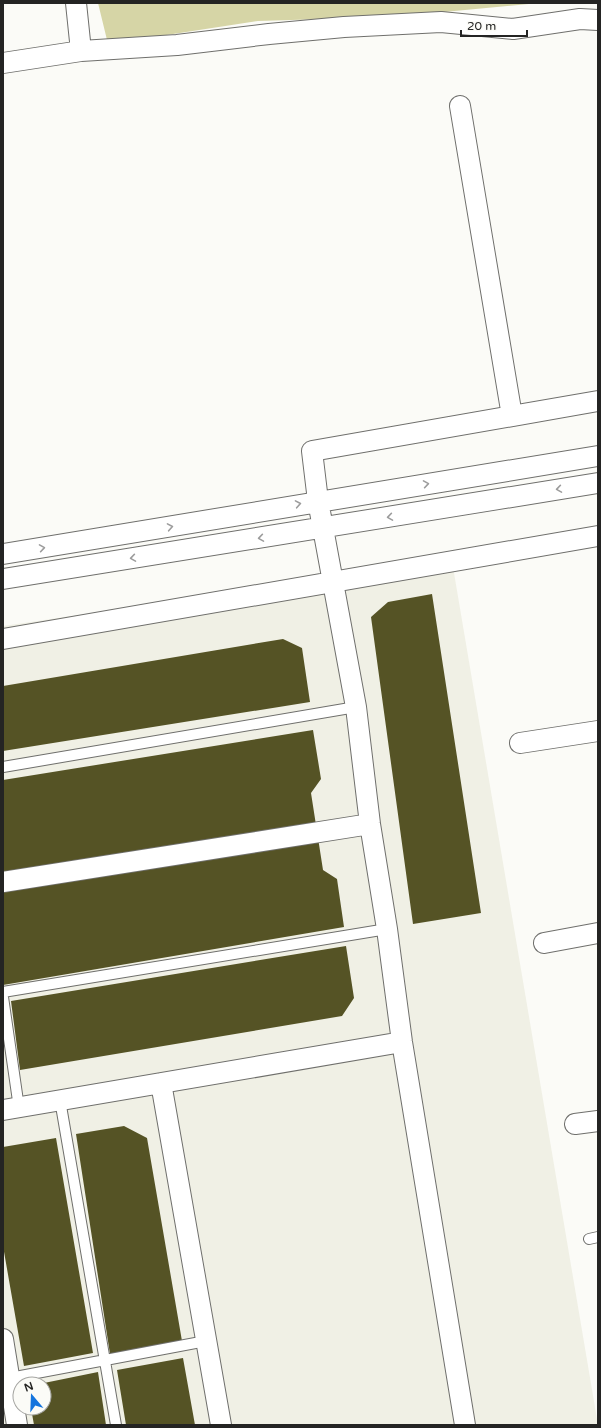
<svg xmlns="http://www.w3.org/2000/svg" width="601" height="1428" font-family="'Varela Round',sans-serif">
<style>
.built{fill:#f0f0e5;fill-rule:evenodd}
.green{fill:#d6d5a6}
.building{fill:#555325}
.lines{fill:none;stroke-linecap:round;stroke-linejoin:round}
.lane-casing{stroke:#6f6f6c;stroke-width:12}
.street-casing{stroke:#6f6f6c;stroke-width:22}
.lane{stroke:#fff;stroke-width:10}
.street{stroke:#fff;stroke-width:20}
.oneway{stroke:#9c9c9c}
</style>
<rect width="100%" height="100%" fill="#fbfbf7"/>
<path class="built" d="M452,561L598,1425H3V626ZM20,1384H44V1408H20Z"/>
<path class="green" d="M98,3H539L391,17L258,21L108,44Z"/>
<path class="building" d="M432,594L481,913L413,924L371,617L388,602Z
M283,639L302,648L310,702L3,751V686Z
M313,730L321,779L311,793L323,870L337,879L344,927L3,985V780Z
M346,946L354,998L342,1016L20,1070L11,1001Z
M124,1126L147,1138L182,1341L110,1354L76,1134Z
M56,1138L93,1353L24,1366L3,1246V1147Z
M183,1358L195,1425H126L117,1370Z
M98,1372L106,1425H34L31,1408H44V1383Z"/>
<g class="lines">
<g class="lane-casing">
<path id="lane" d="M3,767L356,707
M3,992L387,929
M3,997L19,1108
M60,1100L116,1425
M589,1239L598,1237
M10,1378L206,1341"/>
</g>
<g class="street-casing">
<path id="street" d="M81,51L177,45L269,34L344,27L441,22L513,29L580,19L598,20
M3,63L81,51L76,3
M460,106L512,416
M3,554L598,456
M3,579L598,483
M3,639L598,536
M520,743L598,731
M3,882L370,824
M544,943L598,933
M161,1083L221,1425
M3,1110L402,1042
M575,1124L598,1121
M3,1339L17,1425
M465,1425L402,1042L387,929L370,824L356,707L318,501L312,451L598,401"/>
</g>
<use href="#lane" class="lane"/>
<use href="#street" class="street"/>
</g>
<defs><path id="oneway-chevron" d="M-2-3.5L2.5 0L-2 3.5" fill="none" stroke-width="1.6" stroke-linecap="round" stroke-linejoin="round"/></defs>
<g class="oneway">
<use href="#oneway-chevron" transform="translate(426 484) rotate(-9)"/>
<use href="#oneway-chevron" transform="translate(559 489) rotate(171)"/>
<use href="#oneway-chevron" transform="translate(298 504) rotate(-10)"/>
<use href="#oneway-chevron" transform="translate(390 517) rotate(171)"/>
<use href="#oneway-chevron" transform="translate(170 527) rotate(-10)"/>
<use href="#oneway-chevron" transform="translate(261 538) rotate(171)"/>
<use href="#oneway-chevron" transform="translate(42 548) rotate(-9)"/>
<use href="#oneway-chevron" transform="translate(133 558) rotate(171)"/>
</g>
<rect width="601" height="1428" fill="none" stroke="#242423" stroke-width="8"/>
<g transform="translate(32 1396) rotate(341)"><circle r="19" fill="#fbfbf7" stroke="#a5a5a2"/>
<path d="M0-3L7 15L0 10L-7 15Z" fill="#1574dd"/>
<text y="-6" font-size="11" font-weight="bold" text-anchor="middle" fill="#242423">N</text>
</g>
<path d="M461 30v6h66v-6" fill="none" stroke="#242423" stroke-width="2"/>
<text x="467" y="30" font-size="12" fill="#242423" stroke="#fbfbf7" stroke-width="3" paint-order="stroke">20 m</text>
</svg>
